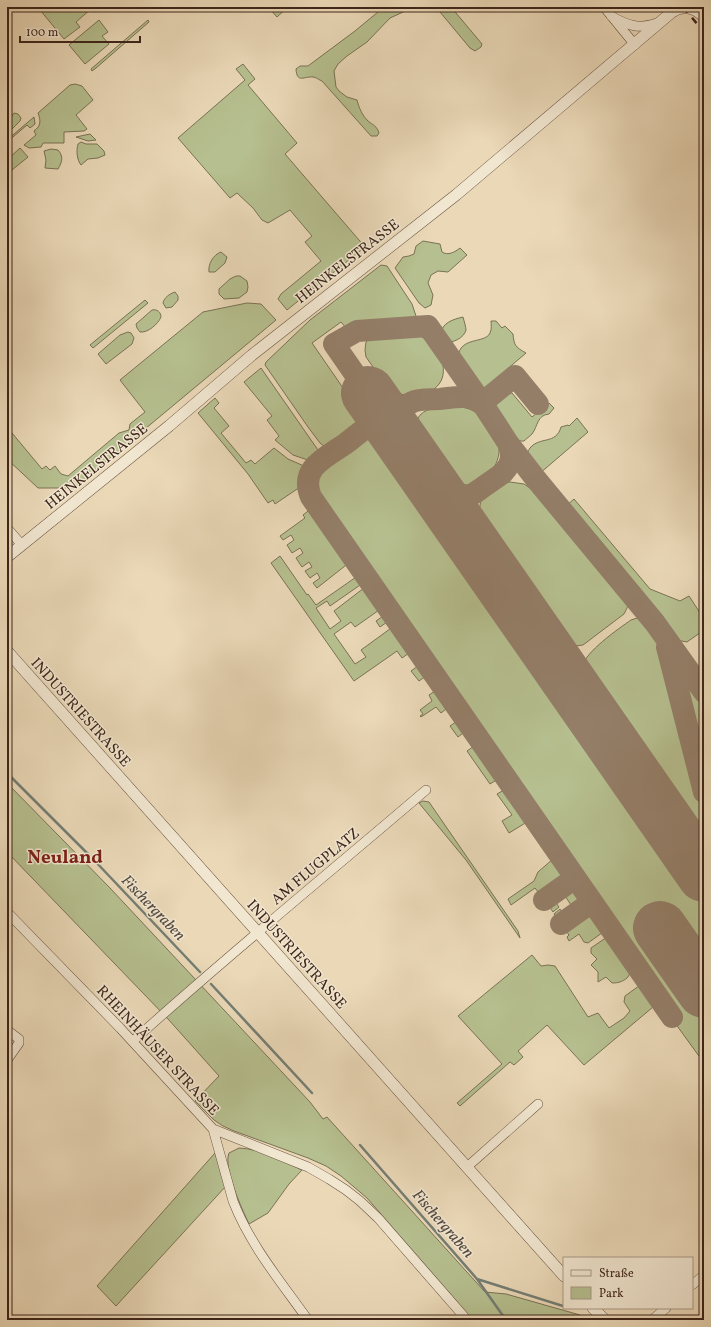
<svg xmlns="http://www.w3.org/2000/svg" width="711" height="1327" font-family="Vollkorn,serif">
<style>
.green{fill:#b6bf8f;stroke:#7a7254}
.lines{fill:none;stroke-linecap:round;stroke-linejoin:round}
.stream{stroke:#747e74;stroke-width:2.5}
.taxiway{stroke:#947e68;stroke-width:22}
.runway{stroke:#947e68;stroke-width:54}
.minor-casing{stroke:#695241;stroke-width:10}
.tertiary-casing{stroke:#695241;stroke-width:12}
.minor{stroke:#f1e6d0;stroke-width:9}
.tertiary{stroke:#f1e6d0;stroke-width:11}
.rail{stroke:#3e251a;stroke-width:2.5;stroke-dasharray:7 7;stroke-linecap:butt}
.labels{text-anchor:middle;stroke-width:3;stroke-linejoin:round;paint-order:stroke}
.street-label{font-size:15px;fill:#3e251a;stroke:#f1e6d0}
.water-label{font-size:16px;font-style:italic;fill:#544a40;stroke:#f1e6d0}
.district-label{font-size:19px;font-weight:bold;fill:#7a1f14;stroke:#f1e6d0}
</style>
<rect width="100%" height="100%" fill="#ead8b7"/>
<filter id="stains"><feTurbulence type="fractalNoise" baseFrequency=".005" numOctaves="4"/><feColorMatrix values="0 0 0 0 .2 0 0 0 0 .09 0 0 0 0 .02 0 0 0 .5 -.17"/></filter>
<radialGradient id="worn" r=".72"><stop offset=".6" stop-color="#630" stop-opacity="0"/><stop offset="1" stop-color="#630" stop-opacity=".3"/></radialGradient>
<path class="green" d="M84,7H101L95,12L91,9L76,22L80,27L64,39L40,10Z
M268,7H288L277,17Z
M384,7H414L390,18L367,42L347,56L338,64L334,71L336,87L339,91L347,97L357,100C359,108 362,115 368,121C373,125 377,126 379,133L377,136H371L322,81C319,80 316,77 313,77C304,76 297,84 296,69L300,66H308L355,31Z
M434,7H451L482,44L481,47L475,51L470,48L440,12Z
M99,20L108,32L102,36L109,44L85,64L69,45Z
M148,20L149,22L96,68L92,71L91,69Z
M243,64L255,79L248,85L297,143L285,154L365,247L287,310L278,299L281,294L321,261L305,242L312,236L290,210L268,223L262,220L253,208L237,193L230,198L178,138L245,80L236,69Z
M75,84L82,86L93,100L76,115L87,129L84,131L64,132V143H43L41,147L29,148L24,145L36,135L34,131C41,126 41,121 38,113L70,85Z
M14,113L18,114L21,118L20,121L12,129L7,123Z
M34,117L35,124L30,128L27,125L7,142V140Z
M90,134L96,140L88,141L76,137Z
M81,142L86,144H97L104,151L105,155L98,158L88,159L81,165C77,160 76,151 78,144Z
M20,148L28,157L7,174V160Z
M51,149L58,150C64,157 62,162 58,169L45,168L46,160L44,151Z
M423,241L440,244L442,252C448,256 455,252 460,248L467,255L448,272L438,271L431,275L428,283L433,295L431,305L425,308L419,303L395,268L403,257L409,256L414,254L416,246Z
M221,252L227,257L225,263L215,272H209C208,264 213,255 221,252Z
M381,265L387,266L412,304L416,316L411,321L406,322L346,328L341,322L312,343L363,417C362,420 362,423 360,426C355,433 334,447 326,448L320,443L308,427L265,365L266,362L310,320Z
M236,276H240L247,281L248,287L247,292L239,298L224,299L219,294V289L230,279Z
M175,292L178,296V300L172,307L166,308L163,303C164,298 169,294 175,292Z
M145,300L148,303L93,348L90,345Z
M247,303L261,304L276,320L74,488H38L7,459V427L42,469L46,466L50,470L55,466L61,474L68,476L119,433L129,430L130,424L145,412L120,380L203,312Z
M152,310C157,309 161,312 161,317C158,324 148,333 140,332L137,328L136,324Z
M463,317C464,321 466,327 466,330C464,338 453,343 446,342L441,334C441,323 454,319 463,317Z
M491,321H496L502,328L505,326L513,334C514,345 515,347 526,353L505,371L497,383L489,389L480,387L476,385L458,357C460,336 485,344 490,333C492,329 491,324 491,321Z
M128,332L131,333L134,338L132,344L106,364L98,354L120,335Z
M409,333C442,336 463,390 416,395C404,396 396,394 387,387L366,357L365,350L366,342C376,331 395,333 409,333Z
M261,368L318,450C318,455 316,460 311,461L293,455L275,440L279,436L267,420L272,416L244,382Z
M508,393H512L532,417L549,403L554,408L549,414C537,415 538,426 532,434C530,436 526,439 524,441H515L496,412C494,403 499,396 508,393Z
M215,398L219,403L214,408L229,426L221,433L246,463L251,460L255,464L274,448L288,459L304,466L306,470L303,485L275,504L273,500L268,503L248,474L198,413Z
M454,406C462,407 470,408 477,413C487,420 500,440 499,452C498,467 484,486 468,485C464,485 457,483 453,481C448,478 424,441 419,434C409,408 437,407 454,406Z
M577,418L588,432L539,474L526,457C527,454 528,451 530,448C540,436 556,445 561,427L568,425L569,426Z
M372,434L376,435L381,442L704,907V1063L675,1023L679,1018L316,497L313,488V480L320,469L363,437Z
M510,482L524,484L536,492L625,599L628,606L624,614L583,645L575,646L565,643L481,522C480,516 479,511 480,505C482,492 499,484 510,482Z
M574,499L650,589L680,601L689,596L704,619V630L687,642L676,640L566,506Z
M312,508L350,562L317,588L313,583L320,578L317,573L310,578L305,571L312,567L309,562L302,567L296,558L303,553L300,548L292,553L287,545L294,540L291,535L283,540L280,536L305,518L303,515Z
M280,556L307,595L308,594L316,605L359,575L362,579L361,580L363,583L330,606L327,601L316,608L330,629L341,621L334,611L364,588L369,589L382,608L355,627L351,622L334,634L355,664L366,657L361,650L394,626L412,651L402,658L397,651L354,681L271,563Z
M386,614L390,620L380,627L376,621Z
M637,618L643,620L652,632L665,660L704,812V843L582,667C585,652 618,629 631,620Z
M421,664L429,674L419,681L411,671Z
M689,688L696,690L704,702V771L686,700L685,690Z
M438,689L450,706L441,713L436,707L421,717L420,716L423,714L420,710L432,701L429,695Z
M459,720L467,730L458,737L450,726Z
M477,744L498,775V779L490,784L467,751Z
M7,783L110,888L310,1102L323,1119L327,1117L485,1292L506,1294L580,1315L584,1320H473L367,1198L341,1176L326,1166L308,1158L234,1131L223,1126L214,1120L195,1101L219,1076L168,1019L7,852Z
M504,790L510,793L528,818L527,822L509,833L502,821L512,815L497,794Z
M423,801L429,802L518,931L520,938L466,860L419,803Z
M553,859H557L567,873L566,879L541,896L535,888L511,905L508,899L534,881L538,872Z
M573,886L576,887L584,899L583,903L575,908H573L563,893L569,887Z
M553,899L559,907L553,912L547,903Z
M560,909L564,915L558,920L554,914Z
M592,911L606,930L588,943L584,942L579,934L569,941L567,937L569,935L564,928L588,912Z
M610,935C616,945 638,967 627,978C622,982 618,983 612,983L606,977L598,982V972L591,965L597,959L591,953V948Z
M532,955L541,966L548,965L555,966L588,1017L598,1013L609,1028L624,1018L630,1011L624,1002L625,996L643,983L672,1024L670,1026L653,1007L584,1065L547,1025L518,1051L523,1057L514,1065L510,1062L460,1106L457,1103L502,1064L458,1016Z
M239,1148C262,1149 282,1161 302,1170L289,1184L268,1213L249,1224C242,1209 223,1168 229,1153Z
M215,1153L226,1186L116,1306L97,1286Z"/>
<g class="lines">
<path class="stream" d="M7,773L94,860L200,972
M211,984L312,1093
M360,1145L477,1279L506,1320
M477,1279L563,1306"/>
<path class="taxiway" d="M368,393L334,344L357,331L428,326L484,406L508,443L535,478L655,623L704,692
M482,403L515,376L538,404
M395,431C389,425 385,422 376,423C364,427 355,437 345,444C325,458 299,468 311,497L672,1017
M401,440C395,425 397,407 415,401C423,399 432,399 440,399C459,397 469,393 484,406
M434,488C452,503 461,503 479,490C487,484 495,479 503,473C512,463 513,455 508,443
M462,528C460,516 461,508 468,497
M667,647L704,792
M544,900L575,878
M561,924L592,902"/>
<path class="runway" d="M368,393L704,875
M660,928L704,991"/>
<g class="minor-casing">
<path id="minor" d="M604,7L635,45
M611,16C627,25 639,30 657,23
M7,528L22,545
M7,912L120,1028L213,1129L308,1167L329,1179L346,1190L360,1201L378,1218L467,1320
M7,1030L19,1039V1043L7,1060
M133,1041C228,955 328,874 426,790
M213,1129L233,1201C250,1245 281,1282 308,1320
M467,1167L538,1104
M692,1285L704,1275
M652,1320L666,1308"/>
</g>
<g class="tertiary-casing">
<path id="tertiary" d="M7,557L169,426L252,355L456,195L672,12C684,5 694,7 704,17
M7,651L564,1276
M593,1308L605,1320"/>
</g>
<use href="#minor" class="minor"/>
<use href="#tertiary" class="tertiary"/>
<path class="rail" d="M683,7L704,32"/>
</g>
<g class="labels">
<g class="street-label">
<text transform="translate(347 261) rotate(-38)" y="5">HEINKELSTRASSE</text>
<text transform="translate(96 466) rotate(-39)" y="5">HEINKELSTRASSE</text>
<text transform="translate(81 712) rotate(48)" y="5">INDUSTRIESTRASSE</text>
<text transform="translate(315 866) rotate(-40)" y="5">AM FLUGPLATZ</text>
<text transform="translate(297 954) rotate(48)" y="5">INDUSTRIESTRASSE</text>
<text transform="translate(158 1050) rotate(47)" y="5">RHEINHÄUSER STRASSE</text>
</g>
<g class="water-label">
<text transform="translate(154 907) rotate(46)" y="6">Fischergraben</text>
<text transform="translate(444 1223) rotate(49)" y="6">Fischergraben</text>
</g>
<g class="district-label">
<text x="65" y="863">Neuland</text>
</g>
</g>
<rect width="711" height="1327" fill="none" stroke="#ead8b7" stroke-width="24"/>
<rect x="8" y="8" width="695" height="1311" fill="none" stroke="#3e251a" stroke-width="2"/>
<rect x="12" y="12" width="687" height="1303" fill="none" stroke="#3e251a"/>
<rect x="563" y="1257" width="130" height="52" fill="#f1e6d0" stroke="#a99987"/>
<rect x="571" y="1270" width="20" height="6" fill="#f1e6d0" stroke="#a99987"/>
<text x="599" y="1277" font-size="12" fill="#3e251a">Straße</text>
<rect x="571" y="1287" width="20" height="12" fill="#b6bf8f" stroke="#a99987"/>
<text x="599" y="1297" font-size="12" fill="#3e251a">Park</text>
<path d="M20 36v6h120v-6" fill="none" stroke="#3e251a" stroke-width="2"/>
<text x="26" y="36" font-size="12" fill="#3e251a" stroke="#f1e6d0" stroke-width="3" paint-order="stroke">100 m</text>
<rect width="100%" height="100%" filter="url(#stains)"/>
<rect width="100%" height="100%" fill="url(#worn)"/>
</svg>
